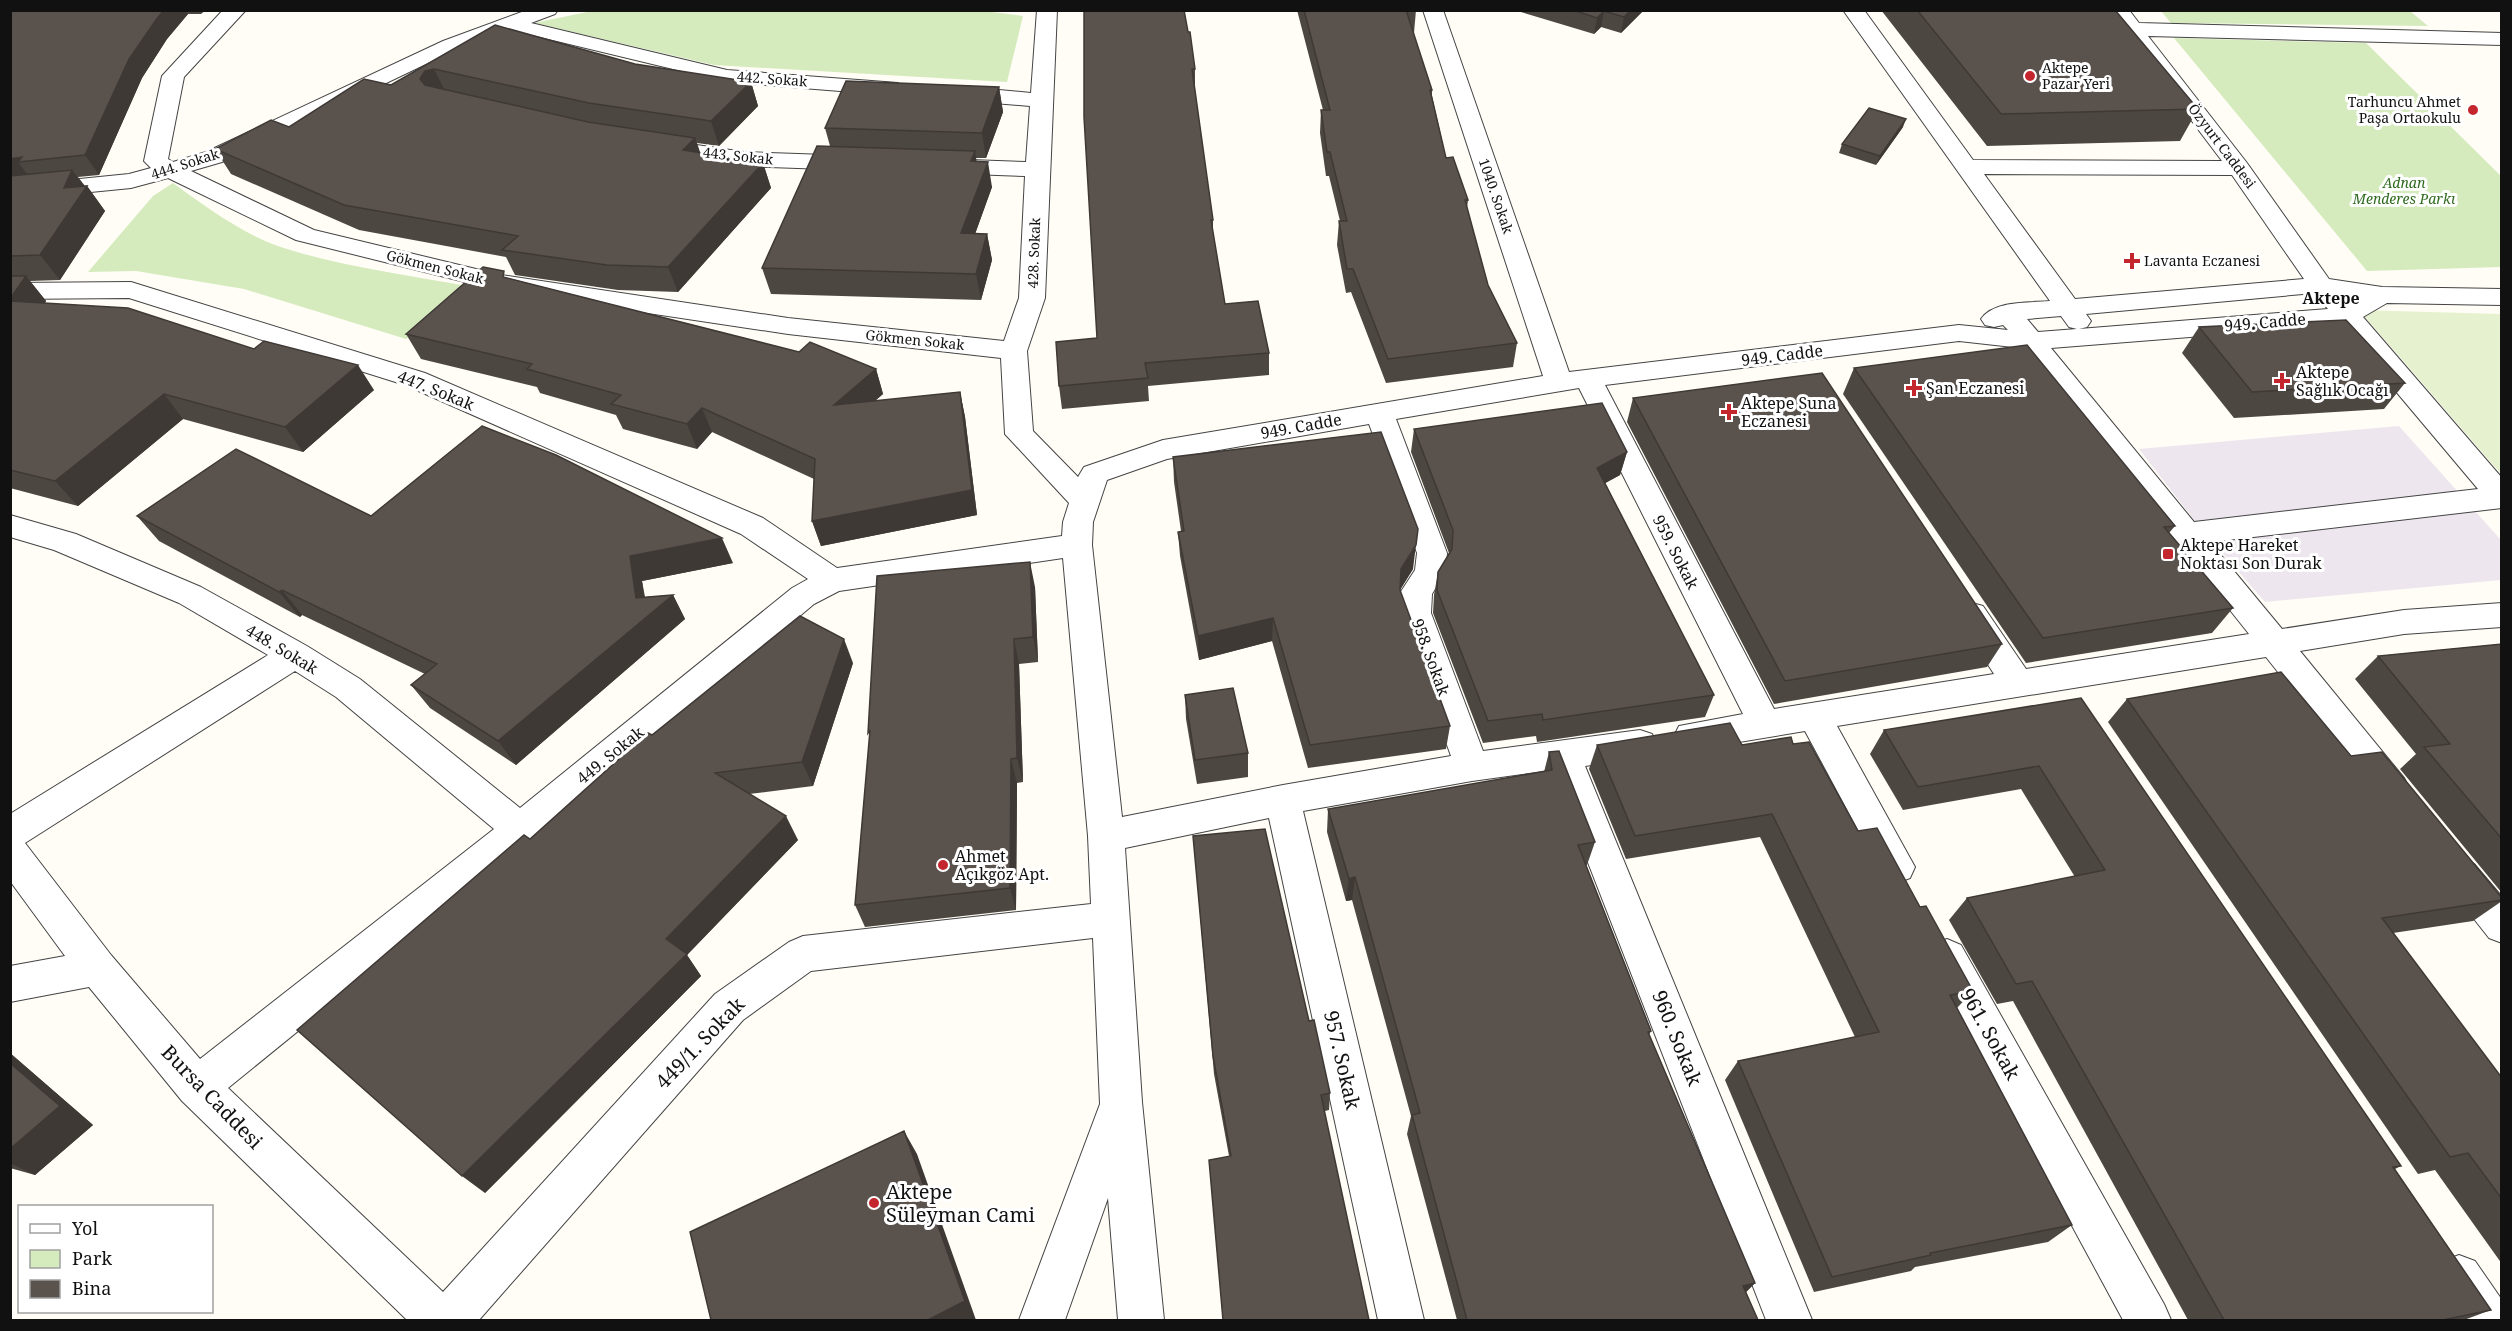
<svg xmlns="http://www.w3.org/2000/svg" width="2512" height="1331" font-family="'Noto Serif',serif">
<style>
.industrial{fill:#eee6ef}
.green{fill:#d5ebbd}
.pitch{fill:#e6f2cf}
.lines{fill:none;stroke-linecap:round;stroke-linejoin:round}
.minor-casing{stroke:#444;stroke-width:2}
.minor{fill:#fff;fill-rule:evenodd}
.wall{fill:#4d4742}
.shaded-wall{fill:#3f3936}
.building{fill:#5a524d;stroke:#3f3936;stroke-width:1.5}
.poi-dot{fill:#c4262e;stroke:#fff;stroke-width:2}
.labels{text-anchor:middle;stroke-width:6;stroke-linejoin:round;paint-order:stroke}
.far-poi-label{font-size:14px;fill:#111;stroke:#fff;text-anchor:start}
.far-street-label{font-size:14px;fill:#111;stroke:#fff}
.far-park-label{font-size:14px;font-style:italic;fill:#2f6b1f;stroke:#fff}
.far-quarter-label{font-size:16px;font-weight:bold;fill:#111;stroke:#fff}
.street-label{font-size:16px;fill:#111;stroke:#fff}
.poi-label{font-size:16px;fill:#111;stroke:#fff;text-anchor:start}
.near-street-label{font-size:20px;fill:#111;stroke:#fff}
.near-poi-label{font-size:20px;fill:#111;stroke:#fff;text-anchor:start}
</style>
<rect width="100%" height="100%" fill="#fffdf5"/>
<path class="industrial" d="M2399,426L2501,540V580L2265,602L2198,525L2139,449Z"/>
<path class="green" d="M592,11L976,10L1023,16L1007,82L714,65L534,23Z
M2161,11H2410L2428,26L2171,23Z
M2174,38L2366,43L2501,176V267L2367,271Z
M173,183C202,204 240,232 275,245C335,266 409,275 472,287L406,339L244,289L136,271L88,272L153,196Z"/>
<path class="pitch" d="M2359,310L2501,314V474Z"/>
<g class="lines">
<g class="minor-casing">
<path id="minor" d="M223,10H246L184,77L168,159L173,162L206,152L443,41L527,10H558L555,14L531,23L727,70L898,83L901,88L898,93L890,95L727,82L511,30L457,49L222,162L191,171L314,230L501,275L788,318L1004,341L1019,298L1025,176L943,173L935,171L931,166L935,161L943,159L1026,162L1030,106L956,100L948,98L945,93L948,88L956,86L1031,93L1037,10H1057L1045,298L1027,351L1033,431L1078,477L1084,467L1163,440L1543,376L1423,10H1443L1569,372L1959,325L2008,330L2003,325L1994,327L1985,325L1981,319C1994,300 2030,303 2050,301L1843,10H1864L1973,160L2222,161L2108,10H2129L2139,23L2502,33V45L2148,36L2247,163L2329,279L2382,287L2502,289V305L2387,303L2363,317L2502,478V508L2210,542L2282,629L2404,610L2502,603V627L2404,634L2300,651L2404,778L2409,788L2404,798L2391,803L2378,798L2266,657L1837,726L1915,867L1910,878L1897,883L1884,878L1805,731L1691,750L1679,746L1674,736L1679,726L1743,714L1579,388L1396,419L1447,553L1446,571L1432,594L1431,613L1483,751L1640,730L1652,734L1657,744L1652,754L1640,758L1585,766L1812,1320H1766L1552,770L1472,781L1303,811L1424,1320H1378L1269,818L1125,848L1142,1102L1164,1320H1118L1108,1198L1065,1320H1019L1100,1104L1093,938L811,971L743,1020L479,1320H407L182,1101L89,987L10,1002V966L65,956L10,881V814L268,655L179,603L54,550L10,537V515L76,534L201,587L307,646L360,679L520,808L792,588L808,579L741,534L405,385L129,298L10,299V283L131,282L425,373L763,518L837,568L1062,536L1063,522L1069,503L1005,434L1001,358L788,334L501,291L296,240L168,178L131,188L10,200V186L129,174L151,168L144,161L162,76ZM1984,174L2232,175L2304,279L2075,299ZM2314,293L2328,309L2079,329L2087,327L2091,321L2086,314ZM2345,297L2357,299L2350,303ZM2061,316L2069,327L2077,329L2038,332L2027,319ZM2340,325L2478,489L2194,522L2051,348ZM1959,341L2022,348L2164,527L2160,528L2156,536L2160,544L2171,547L2179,546L2249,634L2026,669L1983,606L1972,603L1961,606L1956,615L1994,674L1774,709L1605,385ZM1369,424L1417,553L1415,570L1400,593L1399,613L1451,756L1283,785L1122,817L1092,545L1093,522L1107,480L1167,459ZM1063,558L1088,836L1091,904L803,936L789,942L715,994L443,1292L228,1088L533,840L814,604L839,591ZM295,671L336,697L494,829L200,1059L111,955L25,843Z
M656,139L744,152L855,156L863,158L867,163L863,168L855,170L744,166L648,151L645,146L648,141Z
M2461,859L2474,864L2502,897V943L2489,938L2448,886L2442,875L2448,864Z
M1947,939L1961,945L2164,1304L2171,1320H2123L1933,969L1928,957L1933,945Z
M2459,1255L2475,1261L2502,1300V1320H2461L2443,1293L2437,1277L2443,1261Z"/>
</g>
<use href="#minor" class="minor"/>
</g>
<path class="wall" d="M10,10H206L201,14H188L167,39L142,78L99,175L78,177L85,186H87L105,211L60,280L30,281L46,301L45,303L374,390L303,452L183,419L78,506L10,488Z
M1084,10L1195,69V91L1213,220V233L1225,304L1269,353V375L1148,386L1149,401L1062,409L1059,386L1097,338Z
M1297,10H1416L1414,33H1413L1432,90V96L1446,158L1468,200L1467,208L1488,285L1517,343L1513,367L1386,383L1351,292L1346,293L1337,245L1339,221H1340L1329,176H1326L1320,133L1321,110H1323Z
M1514,10H1644L1621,33L1601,27L1594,34Z
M1881,10H2115L2198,109L2180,141L1987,146Z
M495,25L635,64L751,82L758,106L719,146L697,143L700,152L763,163L771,188L678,292L618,290L515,275L506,257L359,230L231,174L215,149L289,127L391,85Z
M999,87L1003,112L986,158H976V161L992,187L975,234H987L992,260L981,300L771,294L762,268L830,146L825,128Z
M1903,127L1876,165L1839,153L1842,144Z
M508,278L799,352L876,369L883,394L875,401L960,392L965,417L977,515L821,546L812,521L814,479L712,432L697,449L623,429L616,415L540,393L537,387L421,359L406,334Z
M2199,327L2405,383L2384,409L2234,418L2182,353Z
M1854,368L2175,526L2169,533L2233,608L2212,633L2026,663L1843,394Z
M1633,398L2002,644L1987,667L1774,704L1627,422Z
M1414,429L1627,452L1620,475L1605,483L1714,695L1705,717L1537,742L1536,736L1483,743L1433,613L1434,595L1438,572L1449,553L1411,452Z
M1173,457L1413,569L1400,590L1450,726L1446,749L1308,768L1272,641L1199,660L1180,556L1178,532L1181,531L1174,482Z
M137,516H371L733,563L642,581L645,597L673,595L685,619L516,765L430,708L411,685L425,674L302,615L300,617L159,541Z
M1035,587L1038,662L1019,664L1023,782L1017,783L1016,910L865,927L855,905Z
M2502,644V893L2400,769L2416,754L2355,679L2378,656Z
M853,663L813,786L749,794L798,840L687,955L701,976L485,1193L530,839L652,735Z
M1185,695L1248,753V777L1197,784L1186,719Z
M2081,698L2401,1166L2395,1169L2491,1310L2464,1320H2188L2013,1001L1997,1004L1949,920L1967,898L2075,877L2021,789L1903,810L1870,754L1884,730Z
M2127,699L2351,756L2502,898V901L2473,921L2393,933L2502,1078V1264L2435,1170L2418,1174L2108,722Z
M1793,744L1858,831L1920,907L1973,991L1957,1008L2072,1225L2048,1242L1915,1267L1911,1271L1814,1292L1725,1080L1738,1061L1855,1037L1760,837L1626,859L1589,769L1597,745Z
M1549,752L1595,842L1587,865H1586L1651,1031L1649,1035L1755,1283L1746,1292L1758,1320H1457L1407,1134L1411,1116L1352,900L1346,901L1327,832L1328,809L1544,772Z
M1195,857L1309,1021L1330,1093L1329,1110L1325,1111L1229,1156L1214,1074Z
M10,1053L93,1125L35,1175L10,1168Z"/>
<path class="shaded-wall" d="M164,10H185L188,14L167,39L142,78L99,175L85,155L129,59L156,20Z
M1631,10H1644L1621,33L1624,17Z
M1604,11L1601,27L1594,34L1597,18Z
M434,69L446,93L432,103L420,79L425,71Z
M751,82L758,106L719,146L711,121Z
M999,87L1003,112L986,158L982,133Z
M1906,119L1903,127L1876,165L1880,156Z
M695,138L703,162L683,150Z
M975,151L979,177L971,161Z
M22,157L18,162L30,178L10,180V159Z
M988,162L992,187L966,259L961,233Z
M763,163L771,188L678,292L668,267Z
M72,170L86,188L87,186L105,211L60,280L40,255L64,188Z
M987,234L992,260L981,300L976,274Z
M26,276L46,301L30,326L10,302V299Z
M358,365L374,390L303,452L285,427Z
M876,369L883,394L841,429L834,405Z
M960,392L965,417L977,515L821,546L812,521Z
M164,394L183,419L78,506L55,481Z
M702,408L712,432L697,449L687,424Z
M1627,452L1620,475L1591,491L1597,468Z
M722,538L733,563L642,581L647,616L673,595L685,619L516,765L498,741L636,598L630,556Z
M1416,545L1413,569L1398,593L1401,569Z
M1030,562L1035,587L1038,662L1033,637Z
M282,590L302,615L300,617L279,592Z
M1273,618L1272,641L1199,660L1198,636Z
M844,639L853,663L813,786L802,762Z
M1014,639L1019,664L1023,782L1017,758Z
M1011,759L1017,783L1016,910L1010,888Z
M786,816L798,840L687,955L701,976L485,1193L462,1176L666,939Z
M1355,877L1352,900L1346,901L1349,879Z
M10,1053L93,1125L35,1175L10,1163Z
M904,1131L917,1154L976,1320H928Z
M1755,1283L1740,1298L1743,1286Z"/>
<path class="building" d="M10,10H164L156,20L129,59L85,155L18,162L22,157L10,159Z
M1084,10H1184L1188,32H1190L1195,69H1192L1213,220H1211L1225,304L1258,301L1269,353L1145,363L1148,378L1059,386L1056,342L1097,338L1084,117Z
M1304,10H1406L1432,90H1430L1446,158L1453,157L1468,200H1465L1488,285L1517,343L1388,359L1353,269H1347L1339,221H1347L1330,152H1327L1321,110H1330Z
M1573,10H1631L1624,17L1604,11L1597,18Z
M1917,10H2115L2198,109L2001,114Z
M495,25L635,64L751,82L711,121L589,103L434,69L425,71L420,79L425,85L588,122L695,138L683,150L763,163L668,267L607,265L502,250L518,236L344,205L215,149L271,120L289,127L364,79L391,85Z
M846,81L999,87L982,133L825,128Z
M1869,108L1906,119L1880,156L1842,144Z
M817,146L975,151L971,161L988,162L961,233L987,234L976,274L762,268Z
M72,170L64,188L87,186L40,255L10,256V176Z
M483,267L504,271L503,277L799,352L810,342L876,369L834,405L960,392L972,490L812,521L815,459L702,408L687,424L611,404L621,395L527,369L532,364L406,334Z
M10,276H26L10,299Z
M10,301L128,308L254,349L264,341L358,365L285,427L164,394L55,481L10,470Z
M2346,320L2405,383L2252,392L2199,327Z
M2027,345L2175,526L2164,527L2233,608L2043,638L1854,368Z
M1822,373L2002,644L1785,681L1633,398Z
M1602,403L1627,452L1597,468L1714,695L1543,720L1542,714L1488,721L1437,590L1438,572L1452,549L1453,530L1414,429Z
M482,426L556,455L722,538L630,556L636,598L673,595L498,741L411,685L437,664L282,590L279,592L137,516L236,449L371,516Z
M1381,432L1418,529L1416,545L1401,569L1400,590L1450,726L1310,745L1273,618L1198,636L1178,532L1184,531L1173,457Z
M1030,562L1033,637L1014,639L1017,758L1011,759L1010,888L855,905L870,730L868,733L877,576Z
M800,616L844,639L802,762L715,773L786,816L666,939L687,954L462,1176L297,1030L524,835L530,839L648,733L652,735Z
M2502,644V839L2424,747L2450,744L2378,656Z
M2281,672L2351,756L2382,752L2502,898V900L2382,918L2502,1078V1199L2468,1153L2450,1157L2127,699Z
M1233,688L1248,753L1195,760L1185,695Z
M2081,698L2401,1166L2393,1167L2491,1310L2443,1320H2224L2032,981L2016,984L1967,898L2105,870L2039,766L1918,787L1884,730Z
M1730,723L1742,745L1791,737L1793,744L1809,742L1858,831L1877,828L1920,907L1926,906L1973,991L1950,995L2072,1225L1930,1253L1931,1255L1832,1277L1738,1061L1879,1032L1772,814L1635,836L1597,745Z
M1559,751L1595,842L1578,845L1651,1031L1648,1032L1755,1283L1743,1286L1758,1320H1467L1412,1115L1420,1113L1355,877L1349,879L1328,809L1552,770L1549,752Z
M1265,829L1309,1021L1314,1020L1330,1093L1321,1095L1369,1320H1223L1209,1160L1231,1156L1213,1056L1193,836Z
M10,1063L60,1106L10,1149Z
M904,1131L965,1301L928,1320H711L690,1232Z"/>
<g class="poi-dot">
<circle cx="2030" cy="76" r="6"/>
<circle cx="2473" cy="110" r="6"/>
<path d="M2129 252h6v6h6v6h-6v6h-6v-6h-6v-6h6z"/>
<path d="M2279 372h6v6h6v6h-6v6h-6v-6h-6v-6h6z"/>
<path d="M1911 379h6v6h6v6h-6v6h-6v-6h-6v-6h6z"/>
<path d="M1726 403h6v6h6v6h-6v6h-6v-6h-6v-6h6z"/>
<rect x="2162" y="548" width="12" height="12" rx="3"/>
<circle cx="943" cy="865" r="6"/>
<circle cx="874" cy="1203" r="6"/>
</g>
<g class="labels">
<g class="far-poi-label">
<text x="2042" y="73">Aktepe<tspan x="2042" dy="16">Pazar Yeri</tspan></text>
<text x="2461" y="107" text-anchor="end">Tarhuncu Ahmet<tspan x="2461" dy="16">Paşa Ortaokulu</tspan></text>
<text x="2144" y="266">Lavanta Eczanesi</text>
</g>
<g class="far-street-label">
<text transform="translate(772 79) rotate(4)" y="5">442. Sokak</text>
<text transform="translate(2222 146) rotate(53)" y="5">Özyurt Caddesi</text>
<text transform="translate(738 156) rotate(6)" y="5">443. Sokak</text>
<text transform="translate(185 164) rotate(-18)" y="5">444. Sokak</text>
<text transform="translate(1496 196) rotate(71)" y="5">1040. Sokak</text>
<text transform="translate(1034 253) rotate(-88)" y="5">428. Sokak</text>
<text transform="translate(435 267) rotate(14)" y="5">Gökmen Sokak</text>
<text transform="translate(915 340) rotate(6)" y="5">Gökmen Sokak</text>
</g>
<g class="far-park-label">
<text x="2404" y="188">Adnan<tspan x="2404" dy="16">Menderes Parkı</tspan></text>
</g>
<g class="far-quarter-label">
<text x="2331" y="304">Aktepe</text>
</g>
<g class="street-label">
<text transform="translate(2265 322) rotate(-5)" y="6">949. Cadde</text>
<text transform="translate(1782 355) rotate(-7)" y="6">949. Cadde</text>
<text transform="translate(436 390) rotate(22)" y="6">447. Sokak</text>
<text transform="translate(1301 426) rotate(-10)" y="6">949. Cadde</text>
<text transform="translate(1676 552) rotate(63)" y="6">959. Sokak</text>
<text transform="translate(282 649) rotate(31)" y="6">448. Sokak</text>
<text transform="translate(1431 657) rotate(70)" y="6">958. Sokak</text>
<text transform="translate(610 755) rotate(-39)" y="6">449. Sokak</text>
</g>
<g class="poi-label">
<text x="2296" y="378">Aktepe<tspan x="2296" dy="18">Sağlık Ocağı</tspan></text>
<text x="1926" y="394">Şan Eczanesi</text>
<text x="1741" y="409">Aktepe Suna<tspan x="1741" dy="18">Eczanesi</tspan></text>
<text x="2180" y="551">Aktepe Hareket<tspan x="2180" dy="18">Noktası Son Durak</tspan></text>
<text x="955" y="862">Ahmet<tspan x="955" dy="18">Açıkgöz Apt.</tspan></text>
</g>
<g class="near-street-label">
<text transform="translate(1990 1034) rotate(61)" y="7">961. Sokak</text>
<text transform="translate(1677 1038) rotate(68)" y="7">960. Sokak</text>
<text transform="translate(700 1043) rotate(-46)" y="7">449/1. Sokak</text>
<text transform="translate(1342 1060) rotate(77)" y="7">957. Sokak</text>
<text transform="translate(212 1097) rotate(46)" y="7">Bursa Caddesi</text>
</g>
<g class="near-poi-label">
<text x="886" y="1199">Aktepe<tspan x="886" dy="23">Süleyman Cami</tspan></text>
</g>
</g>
<rect width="2512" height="1331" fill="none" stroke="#111111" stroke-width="24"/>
<rect x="18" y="1205" width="195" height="108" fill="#ffffff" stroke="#a0a0a0" stroke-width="1.5"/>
<rect x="30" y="1224" width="30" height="9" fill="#ffffff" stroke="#a0a0a0" stroke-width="1.5"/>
<text x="72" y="1235" font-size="18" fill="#111111">Yol</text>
<rect x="30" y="1250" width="30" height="18" fill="#d5ebbd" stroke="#a0a0a0" stroke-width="1.5"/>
<text x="72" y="1265" font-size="18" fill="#111111">Park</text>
<rect x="30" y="1280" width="30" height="18" fill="#5a524d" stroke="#a0a0a0" stroke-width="1.5"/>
<text x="72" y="1295" font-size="18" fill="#111111">Bina</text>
</svg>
